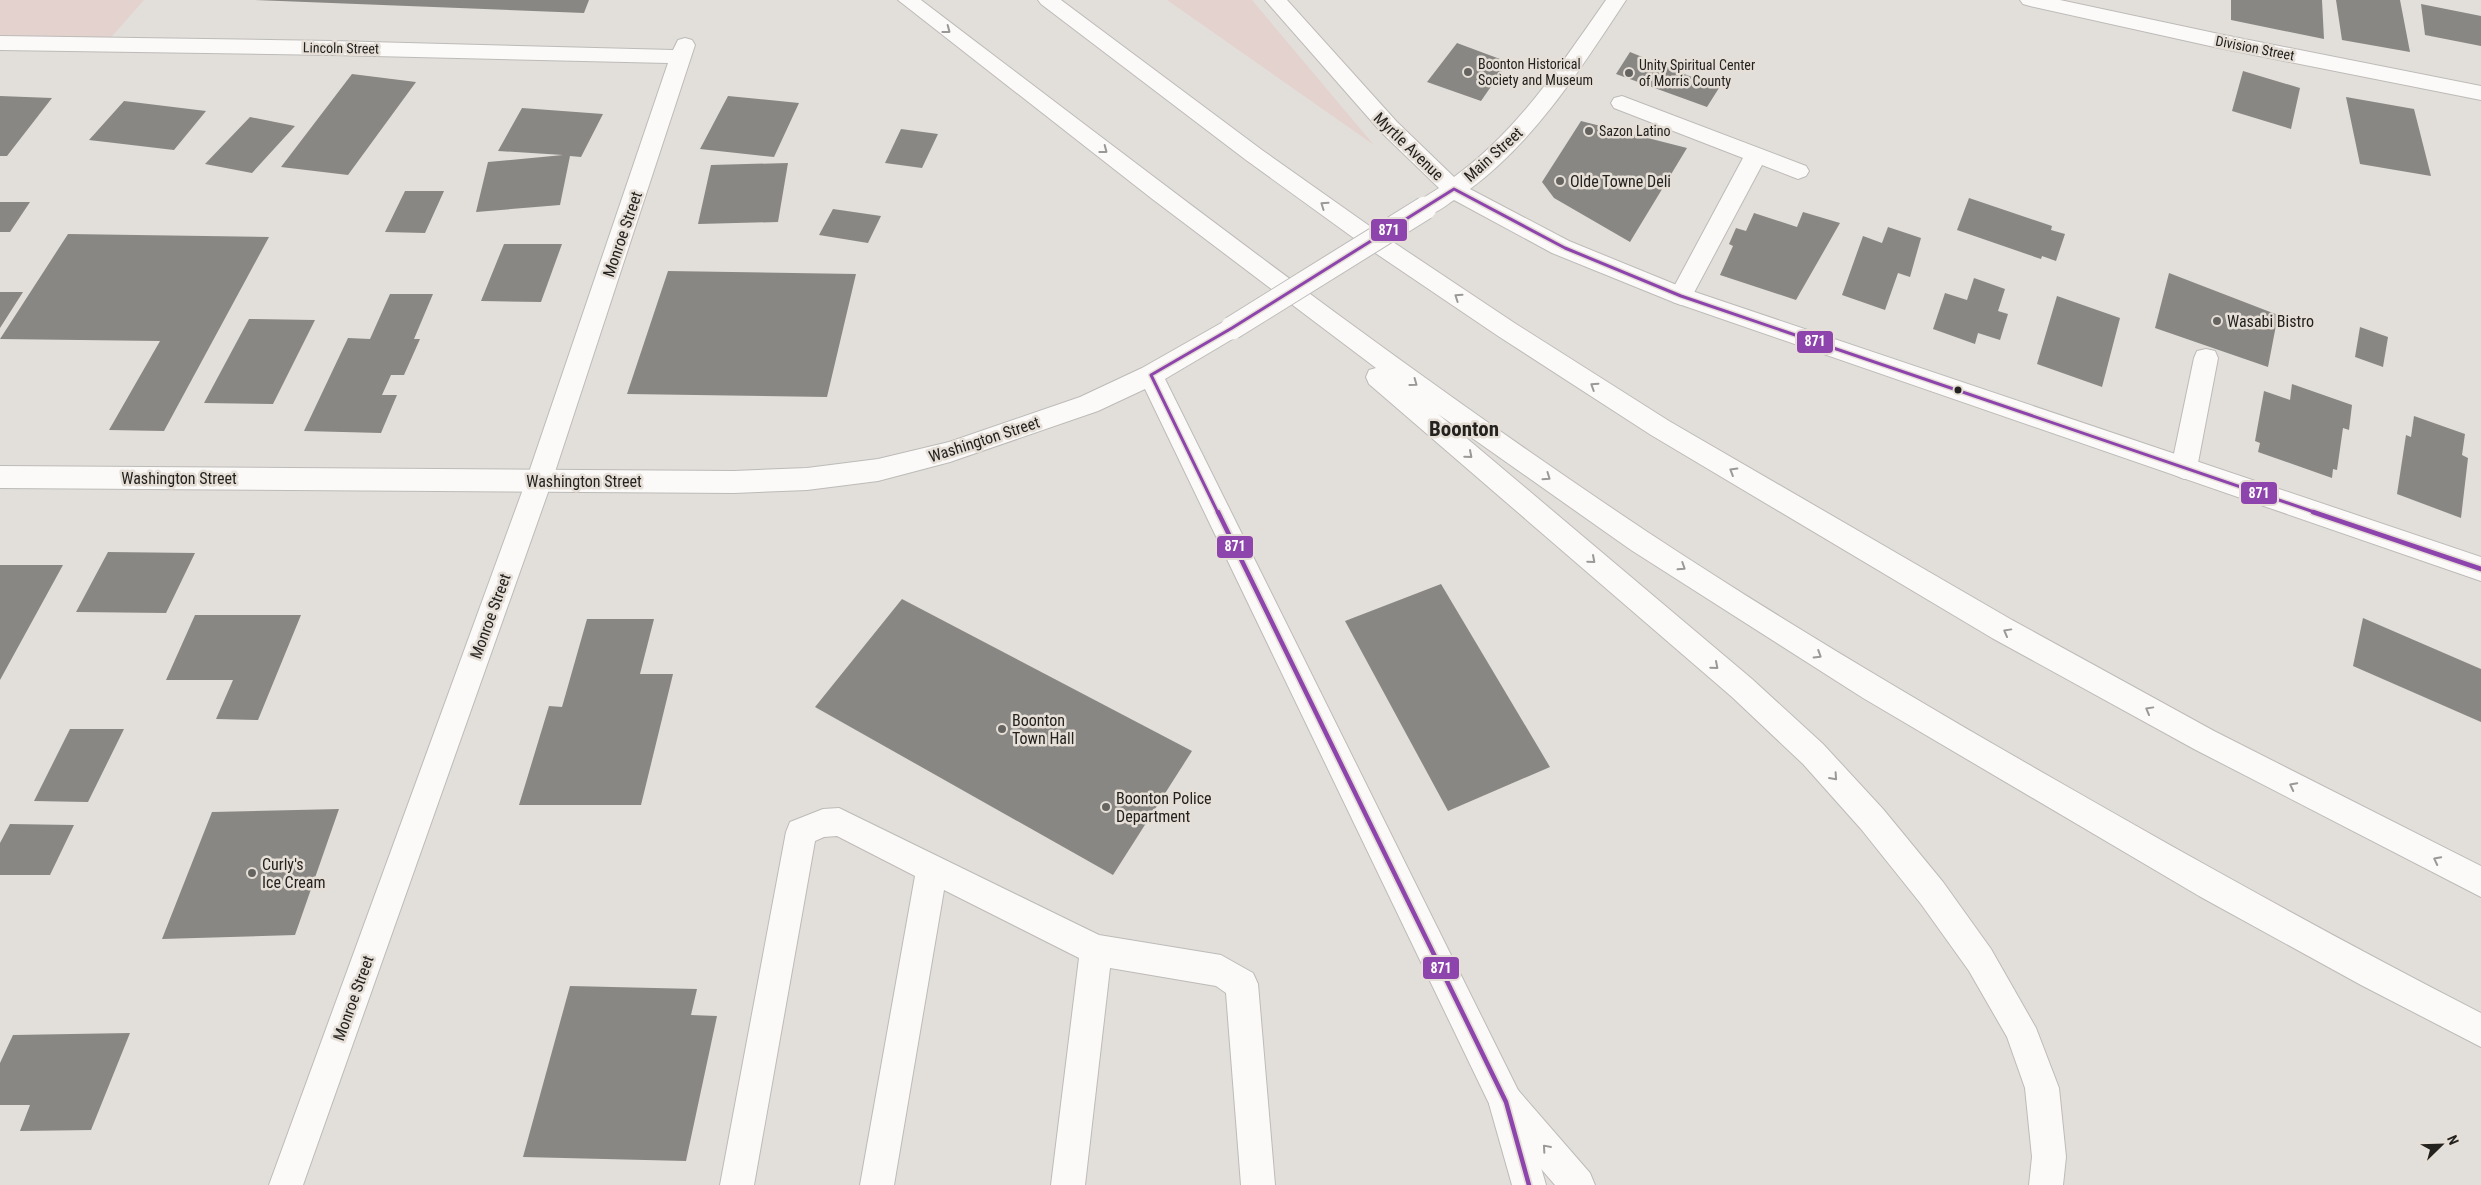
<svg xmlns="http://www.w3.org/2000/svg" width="2481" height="1185" font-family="'Roboto Condensed',sans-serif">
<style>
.green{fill:#e4d2ce}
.building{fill:#898783}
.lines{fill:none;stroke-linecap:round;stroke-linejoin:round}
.lane-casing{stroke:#bdbbb8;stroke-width:2}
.street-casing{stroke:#bdbbb8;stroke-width:2}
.secondary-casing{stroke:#bdbbb8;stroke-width:2}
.primary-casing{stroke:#bdbbb8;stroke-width:2}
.highway-casing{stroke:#bdbbb8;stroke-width:2}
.lane{fill:#fbfaf9;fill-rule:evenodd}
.street{fill:#fbfaf9;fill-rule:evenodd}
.secondary{fill:#fbfaf9;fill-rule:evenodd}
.primary{fill:#fbfaf9;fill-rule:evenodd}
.highway{fill:#fbfaf9;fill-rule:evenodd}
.primary-bridge-casing{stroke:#bdbbb8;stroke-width:25;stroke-linecap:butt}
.primary-bridge{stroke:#fbfaf9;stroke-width:23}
.bus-1-far1-casing{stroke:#e6dfd7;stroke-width:6}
.bus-1-casing{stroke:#e6dfd7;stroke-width:8}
.bus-1-far1{stroke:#8e44ad;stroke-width:3}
.bus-1{stroke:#8e44ad;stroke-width:4.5}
.oneway{stroke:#9a9997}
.poi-dot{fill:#666460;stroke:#e6dfd7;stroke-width:2}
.bus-dot{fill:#24221f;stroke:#e6dfd7;stroke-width:2}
.labels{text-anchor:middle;stroke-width:5;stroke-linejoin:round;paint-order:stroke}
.far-street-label{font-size:14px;fill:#24221f;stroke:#e6dfd7}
.far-poi-label{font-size:14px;fill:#24221f;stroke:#e6dfd7;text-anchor:start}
.street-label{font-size:16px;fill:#24221f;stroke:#e6dfd7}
.poi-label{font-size:16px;fill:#24221f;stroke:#e6dfd7;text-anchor:start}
.district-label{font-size:21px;font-weight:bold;fill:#24221f;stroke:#e6dfd7}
.line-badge{stroke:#e6dfd7;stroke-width:2}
.badge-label{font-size:14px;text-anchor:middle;font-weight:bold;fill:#fff}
</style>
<rect width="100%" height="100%" fill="#e2dfda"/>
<path class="green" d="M0,0H144L99,51L0,48Z
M1167,0H1252L1374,145Z"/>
<path class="building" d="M255,0H589L584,13Z
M2231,0H2322L2324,39L2231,20Z
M2336,0H2400L2410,52L2342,40Z
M2421,4L2481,16V46L2425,35Z
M1457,43L1508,62L1481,101L1427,82Z
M1630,52L1719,88L1707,107L1616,74Z
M2243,71L2300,88L2291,129L2232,111Z
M352,74L416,82L348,175L281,167Z
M0,96L52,98L7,156H0Z
M728,96L799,103L774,157L700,149Z
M2346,97L2414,109L2431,176L2360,164Z
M124,101L206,111L174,150L89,140Z
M522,108L603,114L581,157L570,156L560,205L476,212L488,162L563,155L498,151Z
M250,117L295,126L252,173L205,164Z
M1581,121L1687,148L1630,242L1554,198L1542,182Z
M901,129L938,134L922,168L885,163Z
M788,163L778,222L698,224L711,165Z
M405,191H444L425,233L385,232Z
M1969,198L2052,226L2051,230L2065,234L2056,261L2042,256L2041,259L1957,230Z
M0,202H30L10,232H0Z
M833,209L881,216L868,243L819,235Z
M1803,212L1840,223L1796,300L1720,275L1733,246L1729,244L1736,228L1746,231L1754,213L1797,227Z
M1888,227L1921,238L1910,277L1898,273L1885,310L1842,295L1863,236L1882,243Z
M68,234L269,237L164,431L109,430L160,341L0,339Z
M504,244H562L541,302L481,301Z
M668,271L856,274L827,397L627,394Z
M2169,273L2278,315L2268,367L2155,328Z
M1974,278L2005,289L1998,311L2008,314L2000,340L1978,333L1975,344L1933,329L1945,293L1967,300Z
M0,292H23L0,328Z
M390,294H433L414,339H420L404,375H391L382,395H397L381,433L304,431L348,338L370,339Z
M2057,296L2120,318L2102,387L2037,364Z
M249,319L315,320L273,404L204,403Z
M2360,327L2388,337L2383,367L2355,357Z
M2292,384L2352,405L2349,430L2343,428L2337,470L2333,469L2332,478L2258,452L2260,443L2255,441L2264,391L2290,400Z
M2414,416L2465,434L2462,455L2468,458L2461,518L2397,494L2406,435L2411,437Z
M108,552L195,553L166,613L76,612Z
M0,565H63L0,680Z
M1441,584L1550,767L1448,811L1345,621Z
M902,599L1192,751L1113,875L815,707Z
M195,615H301L258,720L216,719L233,680H166Z
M2363,618L2481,669V722L2353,666Z
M587,619H654L640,674H673L641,805H519L549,706L562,707Z
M70,729H124L88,802L34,801Z
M339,809L295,935L162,939L212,812Z
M10,824L74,825L50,875H0V843Z
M570,986L697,989L691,1015L717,1016L686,1161L523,1157Z
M130,1033L91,1130L20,1131L30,1105H0V1063L13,1035Z"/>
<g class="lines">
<g class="lane-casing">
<path id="lane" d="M1622,96L1806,166L1809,171L1806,176L1798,179L1762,165L1689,302L1681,305L1673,302L1669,296L1743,158L1614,108L1611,103L1614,98Z
M2206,349L2215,351L2218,358L2197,468L2193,475L2184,479L2175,475L2171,468L2194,358L2197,351Z
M839,808L1099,935L1221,955L1253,973L1258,984L1275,1185H1241L1226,993L1216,986L1110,968L1085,1185H1051L1079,958L944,890L894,1185H860L915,876L837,836L824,837L815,841L754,1185H720L786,832L790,822L823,809Z"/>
</g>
<g class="street-casing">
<path id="street" d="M0,36L332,41L673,50L678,40L685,38L692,40L695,45L552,481L303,1185H269L526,481L668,63L332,55L0,50Z
M1506,1087L1518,1092L1523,1104L1546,1185H1512L1489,1104L1494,1092Z"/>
</g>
<g class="secondary-casing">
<path id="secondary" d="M2020,0H2060L2219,34L2481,86V100L2219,48L2030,6L2023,4Z"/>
</g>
<g class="primary-casing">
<path id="primary" d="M1265,0H1287L1397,122L1454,177C1519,130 1561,64 1606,0H1626C1581,68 1536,140 1470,189L1569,241L1689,290L2481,557V581L1673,302L1552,253L1454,200C1442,208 1432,218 1417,214L1414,208L1417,202L1439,188L1381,132Z
M1232,319L1241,322L1244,328L1241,334L1165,379L1518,1090L1523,1102L1518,1114L1506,1119L1494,1114L1145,389L1098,411L950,462L878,481L807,490L734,493L0,488V466L734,471L807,468L878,459L949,442L1080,397L1142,368L1223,322Z"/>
</g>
<g class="highway-casing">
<path id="highway" d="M898,0H921C1159,181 1397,365 1646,531C1779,619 1916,700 2054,779C2195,860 2337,939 2481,1013V1047L2361,985L2199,896L1863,698L1631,550L1438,414L1752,679L1823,744L1883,809L1943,882L1991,949L2036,1028L2059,1088L2066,1157L2063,1185H2029L2032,1157L2025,1088L2007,1037L1969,971L1921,904L1861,829L1803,764L1732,697L1369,384L1366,377L1369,370L1376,368L1151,198Z
M1038,0H1061L1262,150L1378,232L1516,324L1669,421L2012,620L2214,731L2481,866V897L2194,749L1992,638L1651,435L1498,336L1362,244L1246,160L1041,4Z
M1506,1085L1518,1090L1590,1173L1595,1185H1555L1494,1114L1489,1102L1494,1090Z"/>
</g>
<use href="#lane" class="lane"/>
<use href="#street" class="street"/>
<use href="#secondary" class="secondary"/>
<use href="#primary" class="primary"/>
<use href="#highway" class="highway"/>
<g class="primary-bridge-casing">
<path id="primary-bridge" d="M1232,328L1425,208"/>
</g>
<use href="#primary-bridge" class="primary-bridge"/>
<g class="bus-1-far1-casing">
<path id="bus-1-far1" d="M1218,513L1151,375L1232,328L1454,189L1565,248L1681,296L2317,513"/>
</g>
<g class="bus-1-casing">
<path id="bus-1" d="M1218,512L1506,1102L1529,1185
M2313,512L2481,569"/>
</g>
<use href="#bus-1-far1" class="bus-1-far1"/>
<use href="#bus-1" class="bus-1"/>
</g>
<defs><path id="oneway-chevron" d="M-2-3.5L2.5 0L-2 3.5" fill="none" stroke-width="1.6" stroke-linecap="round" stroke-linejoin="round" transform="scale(1.25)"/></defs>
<g class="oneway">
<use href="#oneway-chevron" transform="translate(947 30) rotate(37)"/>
<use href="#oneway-chevron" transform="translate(1104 150) rotate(37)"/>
<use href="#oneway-chevron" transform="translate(1324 205) rotate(-145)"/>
<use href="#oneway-chevron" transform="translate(1458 297) rotate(-146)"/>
<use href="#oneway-chevron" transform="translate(1414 383) rotate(36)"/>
<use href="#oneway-chevron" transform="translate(1594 386) rotate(-147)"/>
<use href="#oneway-chevron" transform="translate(1469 455) rotate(41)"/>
<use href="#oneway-chevron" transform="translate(1733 471) rotate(-149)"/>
<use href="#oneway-chevron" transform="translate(1547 477) rotate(35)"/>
<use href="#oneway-chevron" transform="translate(1592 560) rotate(41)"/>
<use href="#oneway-chevron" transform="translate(1682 567) rotate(33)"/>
<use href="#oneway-chevron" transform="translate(2007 632) rotate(-151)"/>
<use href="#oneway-chevron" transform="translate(1818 655) rotate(32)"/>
<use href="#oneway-chevron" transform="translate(1715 666) rotate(41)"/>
<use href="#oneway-chevron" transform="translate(2149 710) rotate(-151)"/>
<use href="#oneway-chevron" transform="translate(1834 777) rotate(48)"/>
<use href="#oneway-chevron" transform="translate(2293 786) rotate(-153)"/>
<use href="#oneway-chevron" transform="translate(2437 860) rotate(-153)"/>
<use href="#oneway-chevron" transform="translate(1546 1148) rotate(-131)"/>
</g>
<g class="poi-dot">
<circle cx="1468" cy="72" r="5"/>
<circle cx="1629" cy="73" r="5"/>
<circle cx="1589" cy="131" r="5"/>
<circle cx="1560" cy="181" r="5"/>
<circle cx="2217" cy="321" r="5"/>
<circle cx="1002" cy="729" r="5"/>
<circle cx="1106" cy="807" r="5"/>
<circle cx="252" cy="873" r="5"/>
</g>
<circle class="bus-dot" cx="1958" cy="390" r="4.5"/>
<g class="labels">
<g class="far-street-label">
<text transform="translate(341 48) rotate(1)" y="5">Lincoln Street</text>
<text transform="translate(2255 48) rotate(11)" y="5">Division Street</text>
</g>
<g class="far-poi-label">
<text x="1478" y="69">Boonton Historical<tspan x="1478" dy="16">Society and Museum</tspan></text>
<text x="1639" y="70">Unity Spiritual Center<tspan x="1639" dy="16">of Morris County</tspan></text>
<text x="1599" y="136">Sazon Latino</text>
</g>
<g class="street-label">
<text transform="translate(1409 146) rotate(44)" y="6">Myrtle Avenue</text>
<text transform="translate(1493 154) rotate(-42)" y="6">Main Street</text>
<text transform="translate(622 234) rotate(-71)" y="6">Monroe Street</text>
<text transform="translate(984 439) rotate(-18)" y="6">Washington Street</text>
<text x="179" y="484">Washington Street</text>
<text x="584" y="487">Washington Street</text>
<text transform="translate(490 616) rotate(-70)" y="6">Monroe Street</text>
<text transform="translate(353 998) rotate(-70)" y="6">Monroe Street</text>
</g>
<g class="poi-label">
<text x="1570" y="187">Olde Towne Deli</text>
<text x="2227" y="327">Wasabi Bistro</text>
<text x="1012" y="726">Boonton<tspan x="1012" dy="18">Town Hall</tspan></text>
<text x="1116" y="804">Boonton Police<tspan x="1116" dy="18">Department</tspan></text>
<text x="262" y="870">Curly's<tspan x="262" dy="18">Ice Cream</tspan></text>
</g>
<g class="district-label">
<text x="1464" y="436">Boonton</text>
</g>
</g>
<g class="line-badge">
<rect x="1370" y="218" width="38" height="24" rx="5" fill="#8e44ad"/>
<rect x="1796" y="330" width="38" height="24" rx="5" fill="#8e44ad"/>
<rect x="2240" y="481" width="38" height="24" rx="5" fill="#8e44ad"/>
<rect x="1216" y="535" width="38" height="24" rx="5" fill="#8e44ad"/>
<rect x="1422" y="956" width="38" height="24" rx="5" fill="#8e44ad"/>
</g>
<g class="badge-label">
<text x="1389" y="235">871</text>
<text x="1815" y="346">871</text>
<text x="2259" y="498">871</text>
<text x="1235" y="551">871</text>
<text x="1441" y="973">871</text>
</g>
<g transform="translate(2441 1145) rotate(67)" stroke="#e6dfd7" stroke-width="4" paint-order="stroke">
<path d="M0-4L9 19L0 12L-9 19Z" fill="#24221f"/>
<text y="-8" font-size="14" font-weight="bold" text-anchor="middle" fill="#24221f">N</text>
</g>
</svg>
